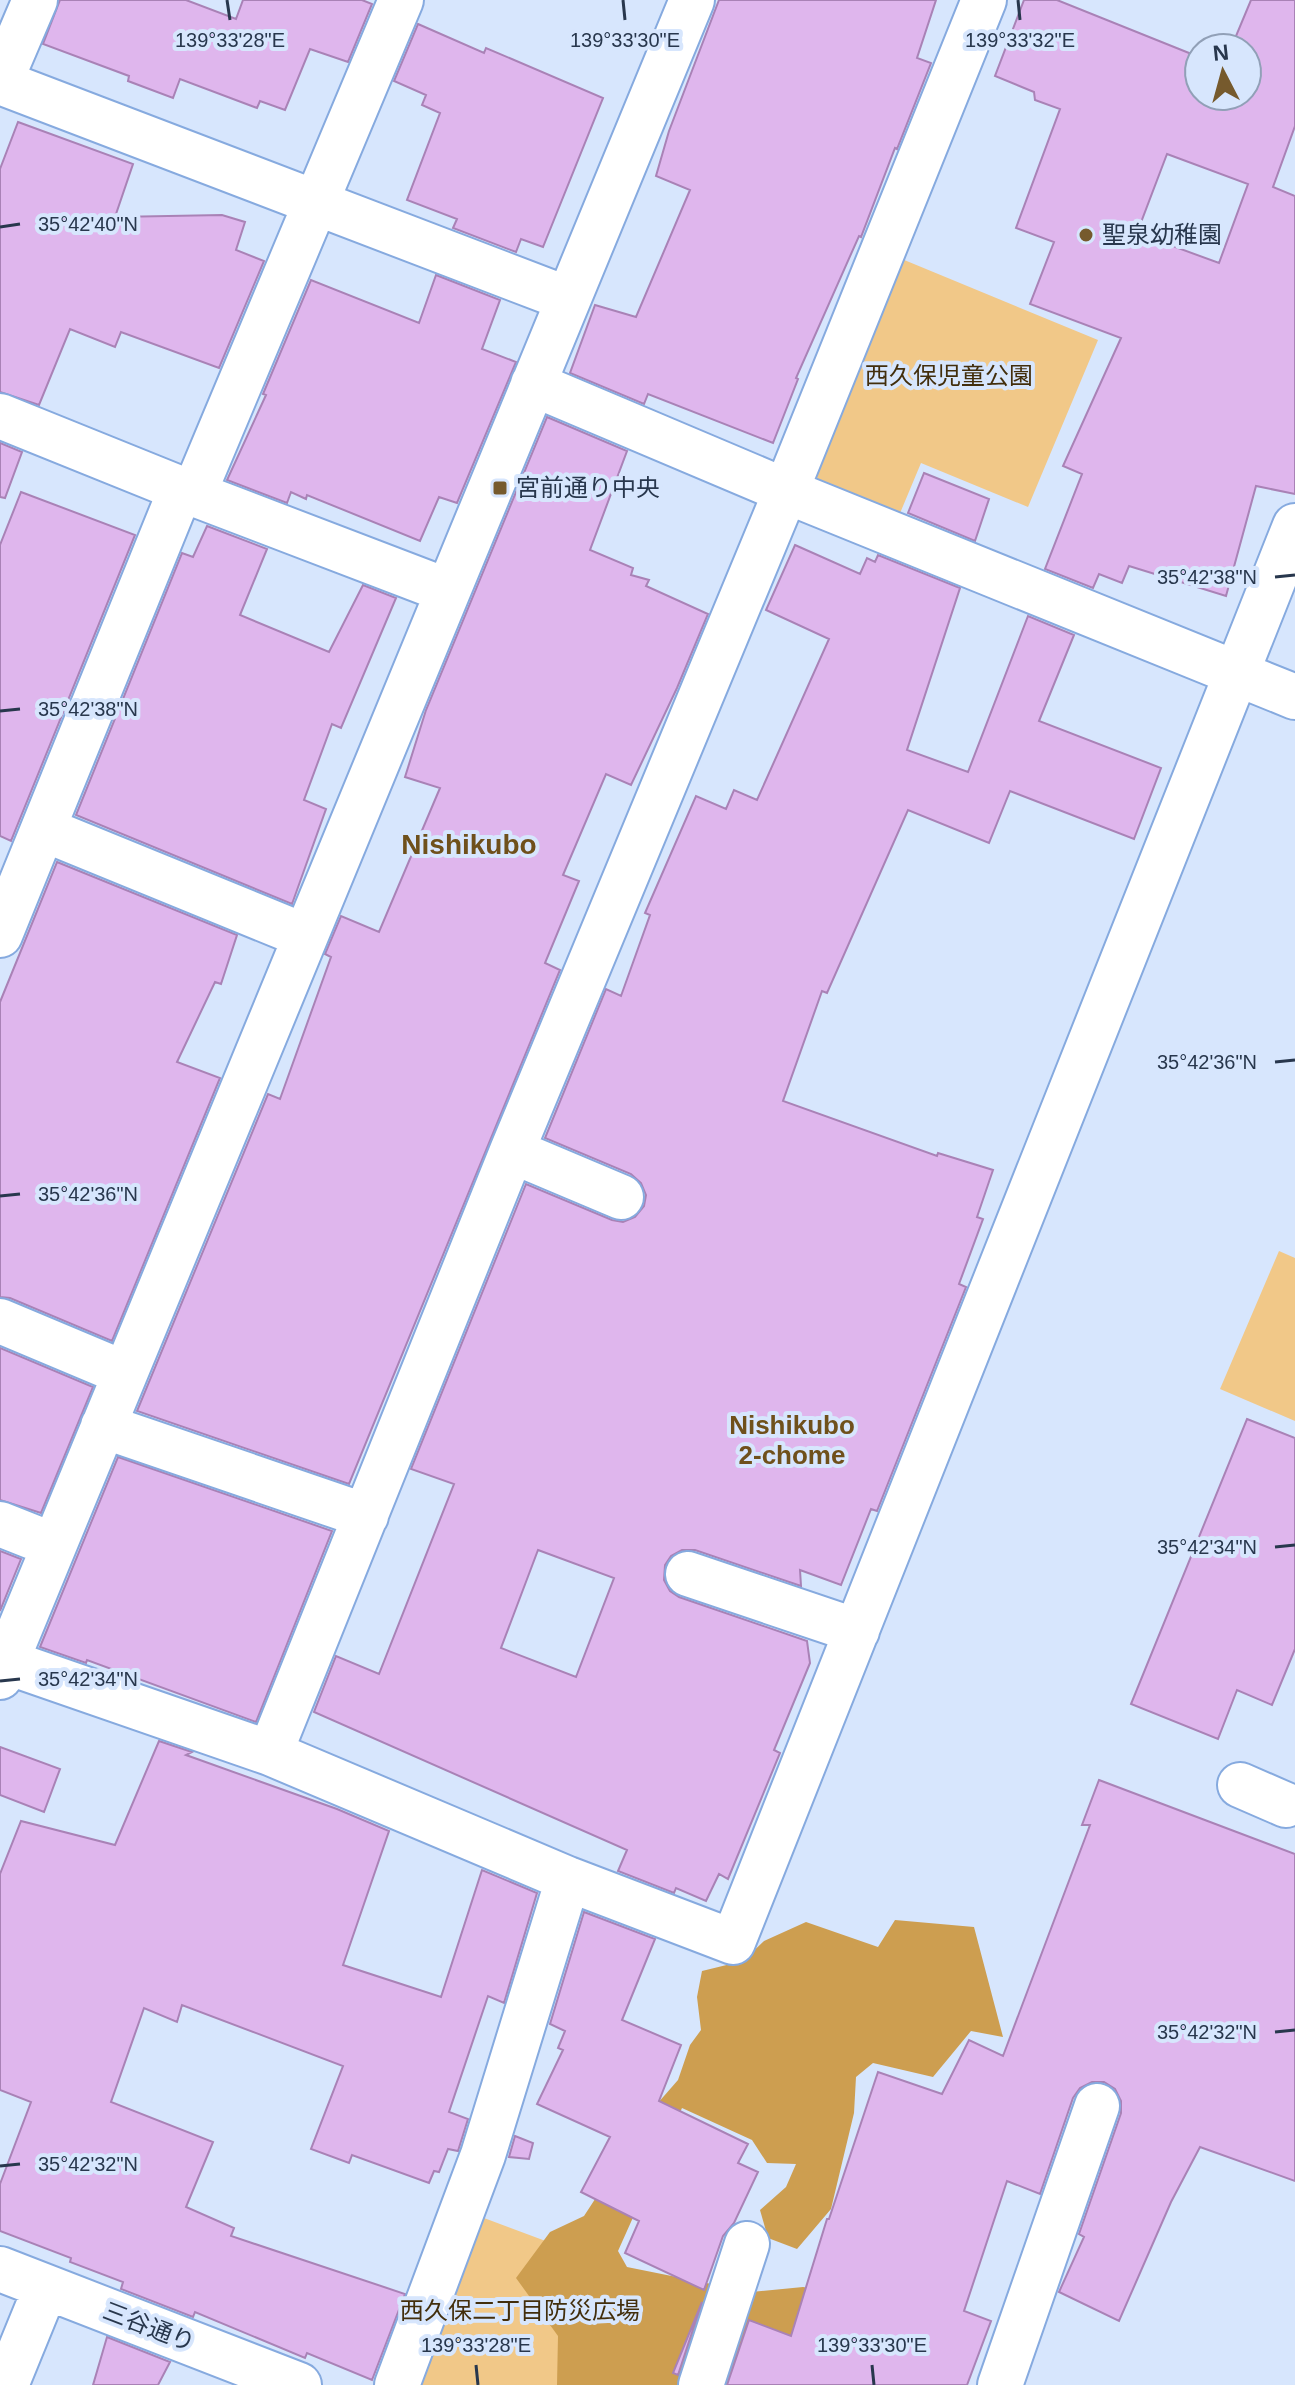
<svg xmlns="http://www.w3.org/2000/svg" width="1295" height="2385" font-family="Arial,'Noto Sans JP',sans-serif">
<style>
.green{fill:#f1c888}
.forest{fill:#cd9e50}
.building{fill:#dfb6ed;stroke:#a982b6;stroke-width:2;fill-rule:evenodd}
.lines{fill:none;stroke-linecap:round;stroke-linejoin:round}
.minor-casing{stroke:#86aadf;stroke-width:48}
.minor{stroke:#fff;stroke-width:44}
.ticks{fill:none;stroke:#28374d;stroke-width:3}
.poi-dot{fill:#765a2d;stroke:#d7e6fd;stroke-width:3}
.labels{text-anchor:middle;stroke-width:8;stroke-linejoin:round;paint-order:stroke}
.poi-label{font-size:24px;fill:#28374d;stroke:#d7e6fd;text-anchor:start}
.park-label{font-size:24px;fill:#422e0c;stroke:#d7e6fd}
.street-label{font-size:24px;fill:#28374d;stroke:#d7e6fd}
.neighbourhood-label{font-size:26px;font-weight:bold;fill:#6f501b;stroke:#d7e6fd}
.quarter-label{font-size:28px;font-weight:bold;fill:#6f501b;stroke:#d7e6fd}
.ticks-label{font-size:20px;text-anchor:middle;fill:#28374d;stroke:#d7e6fd;stroke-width:8;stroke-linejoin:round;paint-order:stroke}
</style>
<rect width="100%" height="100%" fill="#d7e6fd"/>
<path class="green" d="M897,257L1098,340L1028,507L921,463L898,518L819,485L813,462Z
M1279,1251L1295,1258V1421L1220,1389Z
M476,2215L661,2284L620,2385H412Z"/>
<path class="forest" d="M895,1920L974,1927L1003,2037L971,2031L933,2077L873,2063L856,2077L854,2113L831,2209L797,2249L768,2238L760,2210L786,2187L796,2164L767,2163L752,2140L682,2108L618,2251L627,2267L751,2292L803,2287L847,2294L831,2385H557L558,2336L516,2278L550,2232L584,2216L657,2104L678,2080L690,2045L701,2030L697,1997L702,1971L743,1961L764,1941L806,1922L878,1947Z"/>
<path class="building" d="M60,0H186L236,19L243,0H362L372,4L348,62L310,49L285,110L260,101L257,108L180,79L173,98L128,81L129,76L43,44Z
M719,0H936L917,58L931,63L897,149L895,148L861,237L859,236L796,378L798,379L773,443L648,394L644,404L570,373L595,305L636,317L690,190L656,176L669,131Z
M1024,0H1057L1199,57V96H1247V48H1231L1251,0H1295V126L1273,187L1295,196V494L1256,486L1226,596L1129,566L1122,583L1099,574L1093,588L1045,569L1082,474L1063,466L1121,338L1030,304L1054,242L1016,228L1060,109L1035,100L1034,92L995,76ZM1167,154L1248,184L1219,263L1137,233Z
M418,24L484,53L486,48L603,98L543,247L521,239L516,252L453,228L457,219L407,200L440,113L422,105L426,95L394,81Z
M18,122L133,164L115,217L222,215L245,222L236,250L264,261L219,368L121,332L115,347L70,329L39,405L0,392V169Z
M436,275L500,300L482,349L516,362L457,503L439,497L420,541L307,495L306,499L291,492L287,503L227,480L266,395L263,394L311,280L419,323Z
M547,417L627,451L590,550L633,568L631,575L649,580L646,586L708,614L677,688L631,785L606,774L563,875L579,881L545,963L560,970L349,1484L137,1411L268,1094L280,1099L331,957L325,954L341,916L379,932L440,788L405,777L426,710Z
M0,443L22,452L5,498L0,497Z
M924,473L989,499L975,541L908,513Z
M21,492L135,535L11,841L0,836V545Z
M207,526L267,549L240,615L329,652L363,585L396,598L341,728L332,724L304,800L326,809L292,904L76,815L182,553L193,557Z
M795,545L860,574L867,558L875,562L878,555L960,588L907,750L968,772L1028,616L1074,635L1039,721L1161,768L1134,839L1010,791L989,843L908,810L827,993L822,991L783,1101L937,1156L938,1153L993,1170L977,1217L983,1219L959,1284L966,1287L877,1511L871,1509L841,1585L800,1570L801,1586L695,1550H682L671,1556L665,1565L664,1580L670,1591L679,1597L807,1641L810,1663L774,1750L780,1753L728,1879L719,1874L706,1901L676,1888L674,1893L618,1871L627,1850L314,1712L336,1656L379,1674L454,1484L411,1469L526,1184L612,1220L623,1222L635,1217L644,1206L646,1195L641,1183L631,1174L545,1138L606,989L621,996L650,915L645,913L696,796L726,809L734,790L757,800L829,639L766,610ZM538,1550L614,1578L576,1677L501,1648Z
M57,862L237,935L221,984L215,982L177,1062L220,1078L112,1341L10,1298L0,1297V1002Z
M0,1348L93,1387L41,1513L0,1500Z
M1247,1419L1295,1438V1649L1272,1705L1237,1690L1218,1739L1131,1704Z
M118,1457L332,1531L256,1722L87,1660L86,1663L40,1647Z
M0,1551L21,1559L0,1611Z
M159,1741L192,1752L186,1755L337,1809L389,1831L343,1965L441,1997L482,1870L537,1893L504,2003L488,1996L449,2112L468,2119L458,2151L448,2149L439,2172L434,2171L429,2183L352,2155L349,2163L311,2149L343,2066L182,2005L177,2022L144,2008L111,2102L213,2142L186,2207L234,2228L231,2236L405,2294L372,2380L307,2353L305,2358L195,2312L193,2317L121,2289L123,2282L70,2262L71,2258L0,2231V2184L31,2102L0,2090V1874L21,1821L115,1845Z
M0,1747L60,1769L44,1812L0,1795Z
M1099,1780L1295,1854V2181L1200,2147L1171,2202L1119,2321L1059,2292L1084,2237L1079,2234L1121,2113V2101L1115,2089L1104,2082H1092L1080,2088L1073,2098L1040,2194L1007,2181L964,2311L991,2321L967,2385H727L749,2320L791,2336L827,2219H829L878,2072L942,2094L969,2040L1003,2056L1090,1825H1082Z
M584,1912L655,1939L622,2020L681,2045L659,2101L748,2144L738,2163L758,2172L734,2223L723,2236L704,2290L625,2253L639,2221L581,2192L610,2137L537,2104L563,2050L558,2048L565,2031L550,2024Z
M515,2136L533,2143L529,2159L509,2157Z
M702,2302L678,2375L673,2373Z
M107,2337L170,2362L158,2385H93Z"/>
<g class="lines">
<g class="minor-casing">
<path id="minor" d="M0,82L568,299
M0,82L35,0
M533,384L786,491L1295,697
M0,416L181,489L448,591
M194,493L401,0
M43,829L305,936
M0,935L181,489
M512,1151L621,1197
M0,1321L124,1373
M103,1426L366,1516
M0,1524L53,1545
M688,1574L857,1631
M7,1662L270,1753L568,1879L733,1942L1295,526
M0,1677L692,0
M270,1753L512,1151L786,491L984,0
M1240,1785L1286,1805
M0,2269L299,2385
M6,2385L46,2287
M397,2385L483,2155L568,1879
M701,2385L747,2244
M1000,2385L1097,2106"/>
</g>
<use href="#minor" class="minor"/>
</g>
<path class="ticks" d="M227,0L230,20M623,0L625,20M1018,0L1020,20M0,227L20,224M1275,577L1295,575M0,711L20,709M1275,1062L1295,1060M0,1196L20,1194M1275,1547L1295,1545M0,1681L20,1679M1275,2032L1295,2030M0,2166L20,2164M476,2365L478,2385M872,2365L874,2385"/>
<g class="poi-dot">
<circle cx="1086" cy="235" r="8"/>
<rect x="492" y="480" width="16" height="16" rx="4"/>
</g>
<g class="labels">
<g class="poi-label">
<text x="1102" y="243">聖泉幼稚園</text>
<text x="516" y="496">宮前通り中央</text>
</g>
<g class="park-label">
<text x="949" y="384">西久保児童公園</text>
<text x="520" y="2319">西久保二丁目防災広場</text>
</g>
<g class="street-label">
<text transform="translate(149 2327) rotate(21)" y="8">三谷通り</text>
</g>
<g class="neighbourhood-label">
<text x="792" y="1434">Nishikubo<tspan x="792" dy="30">2-chome</tspan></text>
</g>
<g class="quarter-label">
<text x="469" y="854">Nishikubo</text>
</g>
</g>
<g class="ticks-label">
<text x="230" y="47">139°33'28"E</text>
<text x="625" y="47">139°33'30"E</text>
<text x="1020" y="47">139°33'32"E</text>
<text x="88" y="231">35°42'40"N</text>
<text x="1207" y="584">35°42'38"N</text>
<text x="88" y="716">35°42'38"N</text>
<text x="1207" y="1069">35°42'36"N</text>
<text x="88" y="1201">35°42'36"N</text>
<text x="1207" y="1554">35°42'34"N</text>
<text x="88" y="1686">35°42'34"N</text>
<text x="1207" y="2039">35°42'32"N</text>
<text x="88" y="2171">35°42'32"N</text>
<text x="476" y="2352">139°33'28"E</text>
<text x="872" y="2352">139°33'30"E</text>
</g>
<g transform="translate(1223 72) rotate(354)"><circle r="38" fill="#d7e6fd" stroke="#91a0b7" stroke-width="2"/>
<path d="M0-6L14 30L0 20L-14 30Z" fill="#765a2d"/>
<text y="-12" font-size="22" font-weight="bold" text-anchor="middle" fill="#28374d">N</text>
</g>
</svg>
